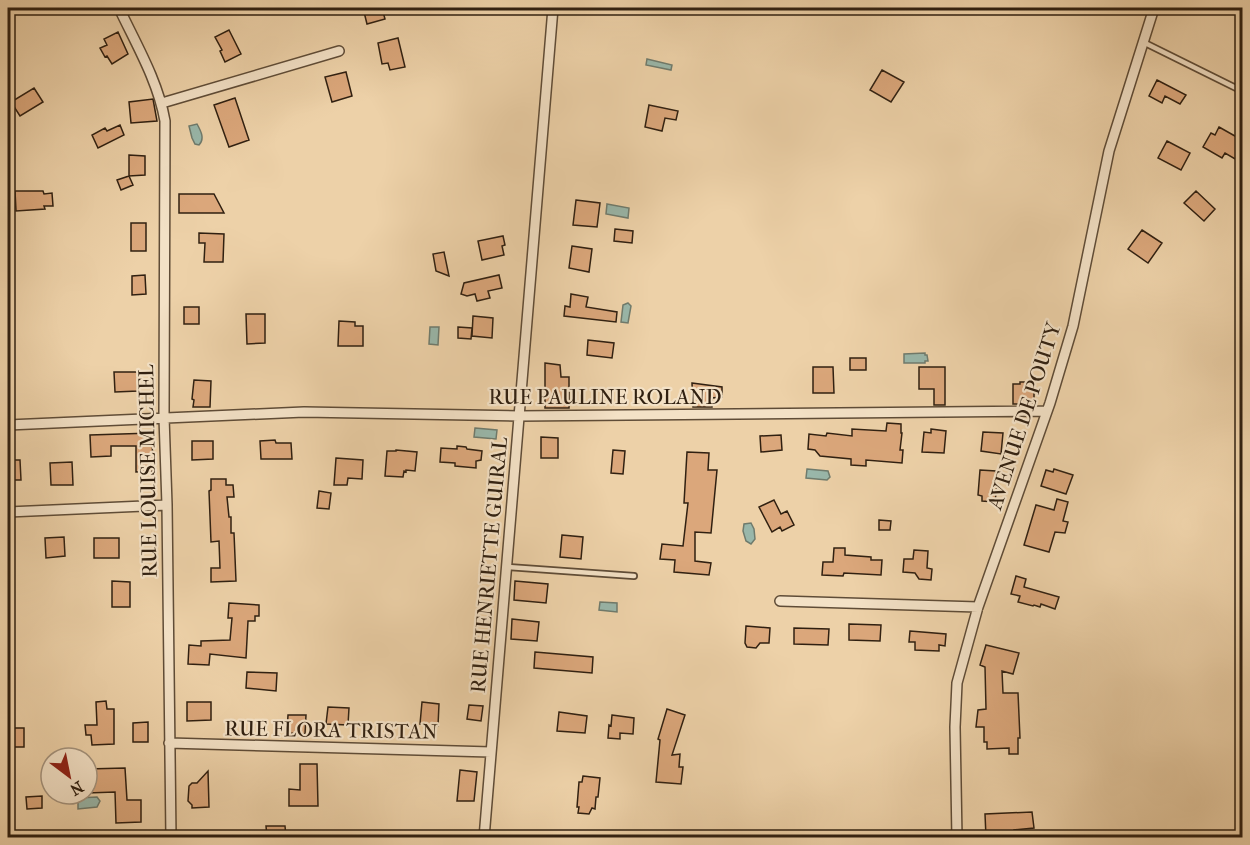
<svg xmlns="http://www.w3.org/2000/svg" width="1250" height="845" font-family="'IM FELL French Canon',serif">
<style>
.water{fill:#99b7aa;stroke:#6f7b6d;stroke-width:1.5}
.building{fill:#dba77b;stroke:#302011;stroke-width:1.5}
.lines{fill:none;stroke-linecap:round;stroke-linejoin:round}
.service-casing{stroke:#5f4c37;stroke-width:8}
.minor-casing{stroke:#5f4c37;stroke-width:12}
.service{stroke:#f3e1c6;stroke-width:4.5}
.minor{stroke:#f3e1c6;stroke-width:9}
.labels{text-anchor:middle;stroke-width:4.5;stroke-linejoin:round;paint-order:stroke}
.street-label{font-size:21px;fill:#302011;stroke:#f3e1c6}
</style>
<rect width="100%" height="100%" fill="#edd1a8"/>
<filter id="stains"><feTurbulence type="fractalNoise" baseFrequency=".00333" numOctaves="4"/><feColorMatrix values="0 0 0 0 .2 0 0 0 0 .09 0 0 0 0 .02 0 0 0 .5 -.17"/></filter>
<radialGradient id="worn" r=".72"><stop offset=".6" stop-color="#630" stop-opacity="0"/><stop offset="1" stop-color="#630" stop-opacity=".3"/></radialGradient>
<path class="water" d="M647,59L672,65L671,70L646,65Z
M197,124C201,131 205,139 199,145L195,144L192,138L189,126Z
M607,204L629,208L628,218L606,214Z
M628,303L631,306L628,323L621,322L623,305Z
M430,327H439L438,345L429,344Z
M925,353V355H927L928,361H925V363H904V354Z
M475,428L497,430L496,439L474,437Z
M807,469L828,471L830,477L827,480L806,478Z
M751,523L754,529L755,539L751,544L746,541L743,531L744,524Z
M600,602L617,603V612L599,610Z
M97,797L100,801L97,807L78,809V798Z"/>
<path class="building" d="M363,8H382L385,19L367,24Z
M229,30L241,54L225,62L220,51L222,50L215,37Z
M118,32L128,54L112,64L107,56L105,57L100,48L107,45L104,39Z
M398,38L405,67L390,70L388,63L382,64L378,43Z
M882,70L904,82L891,102L870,90Z
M346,72L352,96L332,102L325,77Z
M1157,80L1186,95L1180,104L1165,96L1162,103L1149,96Z
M34,88L43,102L20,116L11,102Z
M235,98L249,140L229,147L214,105Z
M153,99L157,121L131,123L129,102Z
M649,105L678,111L676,120L665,118L662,131L645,127Z
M120,125L124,135L98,148L92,135L105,128L107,131Z
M1219,127L1242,140V163L1225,153L1222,158L1203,147L1211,133L1215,135Z
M1167,141L1190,153L1181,170L1158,158Z
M129,155L145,156V175L129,176Z
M129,176L133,185L121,190L117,180Z
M15,191H43L44,194L52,193L53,206H44L45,209L16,211Z
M1196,191L1215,209L1204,221L1184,203Z
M179,194H214L224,213H179Z
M576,200L600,203L597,227L573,225Z
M131,223H146V251H131Z
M615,229L633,231L632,243L614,241Z
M1142,230L1162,243L1148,263L1128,249Z
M199,233L224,234L223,262H204L205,243H199Z
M503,236L505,245L502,246L504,255L482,260L478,241Z
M572,246L592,249L589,272L569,268Z
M444,252L449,276L436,271L433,254Z
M145,275L146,294L132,295V276Z
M499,275L502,288L488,291L490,298L477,301L475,294L467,296L461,294L464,283Z
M571,294L588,297L586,307L617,312L616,322L564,316L565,306L570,307Z
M184,307H199V324H184Z
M246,314H265V343L247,344Z
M473,316L493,318L492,338L472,336Z
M339,321L355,322V326H363V346H338Z
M458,327L472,328L471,339L458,338Z
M588,340L614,343L612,358L587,355Z
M850,358H866V370H850Z
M545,363L560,365L561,377H569V408H545Z
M813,367H833L834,393H813Z
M919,367H945V405H934V389H919Z
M114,372H139L138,391L115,392Z
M194,380L211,381L210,407H193L194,400L192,399Z
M1020,382H1034V404H1013V384H1020Z
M692,383L722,387V397L712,398V407H693Z
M887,423L901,424V433H902L900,450H903L902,463L866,460V466L851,465V459L820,456L815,450L808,449L809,434L826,436L827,433L852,436V429L886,431Z
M931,429L946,431L944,453L922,452L924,432L931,433Z
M983,432L1003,433L1001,454L981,451Z
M152,433L153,471L136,472V446H111V456L91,457L90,435Z
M781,435L782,450L761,452L760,436Z
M541,437L558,438V458H541Z
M275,440L276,443H291L292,459H261L260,441Z
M192,441H213V459L192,460Z
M457,446L466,447L467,449L482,451L481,460L476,461V468L455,466V463L440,462L441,448L457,449Z
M396,450L417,452L415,471L406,470V472L404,471L403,477L385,476L387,451H396Z
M613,450L625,451L623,474L611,473Z
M687,452L709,453L708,470H717L711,533L695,532V561L711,563L709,575L674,572L675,560L660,559L662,544L683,546L688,503H684Z
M336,458L363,460L362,479L348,478L347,485H334Z
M8,460H20L21,480H8Z
M72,462L73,485H51L50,463Z
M1054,469L1073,475L1066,494L1041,486L1046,470L1053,472Z
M980,470L996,471L995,485H997L995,502L982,501V496L978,495Z
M211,479H226V485H233L234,497H227L229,517H231V533H234L236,581L211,582V568H220L219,541L211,542L209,491L211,490Z
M319,491L331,493L329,509L317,508Z
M1057,499L1068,502L1063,521L1068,522L1065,533L1055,532L1049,552L1024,545L1036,505L1054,510Z
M774,500L781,514L787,511L794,525L782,531L780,527L772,532L759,507Z
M879,520L891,521L890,530H879Z
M562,535L583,537L581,559L560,557Z
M64,537L65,556L46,558L45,538Z
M94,538H119V558H94Z
M834,548H845V555L871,557V560H882L881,575L844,573L843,576L822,575L823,562H833Z
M914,550L928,551L927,568L932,569L931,580L919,579L915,573L903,572L904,559H913Z
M1016,576L1026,579L1024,587L1059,597L1055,609L1041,604L1040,607L1034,605L1033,606L1018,602L1020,596L1011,594Z
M112,581L130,582V607H112Z
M515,581L548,584L546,603L514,600Z
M229,603L259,605V616H255V621H248L246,658L210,654L209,665L188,664L189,645L201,646V641L230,640L232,618H228Z
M512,619L539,622L537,641L511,639Z
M849,624L881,625L880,641L849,640Z
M746,626L770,628L769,643H760L756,648L747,647L745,643Z
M794,628L829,629L828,645L794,644Z
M910,631L946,634L945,646L939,645V651L915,650V642H909Z
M986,645L1019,653L1013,674L1002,671L1003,693H1018L1020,738H1018V754H1009V748L987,749V742H984V727H976L978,710L986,709L985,667L980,665Z
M535,652L593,657L592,673L534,668Z
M247,672L277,673L276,691L246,688Z
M106,701L107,709H114V744L92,745L91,735H86L85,725H97L96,702Z
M187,702H211V720L187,721Z
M422,702L439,704L438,726L420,724Z
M469,705L483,706L481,721L467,719Z
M328,707L349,708L348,725L326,724Z
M667,709L685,715L672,755L680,754L679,767H683L681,784L656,782L660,740L658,739Z
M559,712L587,716L585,733L557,731Z
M288,715H306L305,734L287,733Z
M612,715L634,718L633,734L620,733V739L608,738L609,725L611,726Z
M148,722V742H133V723Z
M8,728H24V747H8Z
M300,764H317L318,806H289V789L300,790Z
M125,768L127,800H141V822L116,823L115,792L87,793V769Z
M460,770L477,772L474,801H457Z
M208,771L209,807L192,808V805L188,801L189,786L192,783H197Z
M583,776L600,778L598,797H596L595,809L592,808L589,814L578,813L579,807H577L579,782H582Z
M42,796V808L27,809L26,797Z
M1032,812L1034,828L1014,830L1015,837H986L985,814Z
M266,826H285L286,837H267Z"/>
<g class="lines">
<g class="service-casing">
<path id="service" d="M1143,42L1242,91
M507,567L634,576"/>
</g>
<g class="minor-casing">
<path id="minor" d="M119,8C136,44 158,81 165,121L164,417L167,505L171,838
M162,103L339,51
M8,425L304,412L519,416L1047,411
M8,570V512L167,505
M780,601L978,607
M169,743L491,752
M484,838L553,8
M957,838L955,727L957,683L978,607L1050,403L1073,326L1109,151L1154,8"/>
</g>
<use href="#service" class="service"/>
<use href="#minor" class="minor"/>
</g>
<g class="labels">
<g class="street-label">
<text x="605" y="404">RUE PAULINE ROLAND</text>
<text transform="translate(1024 416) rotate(-72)" y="7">AVENUE DE POUTY</text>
<text transform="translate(148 471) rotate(-91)" y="7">RUE LOUISE MICHEL</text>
<text transform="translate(489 565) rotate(-85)" y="7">RUE HENRIETTE GUIRAL</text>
<text transform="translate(331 730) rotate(1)" y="7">RUE FLORA TRISTAN</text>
</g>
</g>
<rect width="1250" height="845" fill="none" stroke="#edd1a8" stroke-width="30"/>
<rect x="9" y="9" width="1232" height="827" fill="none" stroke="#302011" stroke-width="3"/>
<rect x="15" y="15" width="1220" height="815" fill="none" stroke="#302011" stroke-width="1.5"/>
<g transform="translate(69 776) rotate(148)"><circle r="28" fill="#f3e1c6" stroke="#a5947e" stroke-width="1.5"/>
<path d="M0-4.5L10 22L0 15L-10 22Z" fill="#8f2418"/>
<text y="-9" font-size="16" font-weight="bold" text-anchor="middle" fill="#302011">N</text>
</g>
<rect width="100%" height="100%" filter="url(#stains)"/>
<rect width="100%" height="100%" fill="url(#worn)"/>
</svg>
